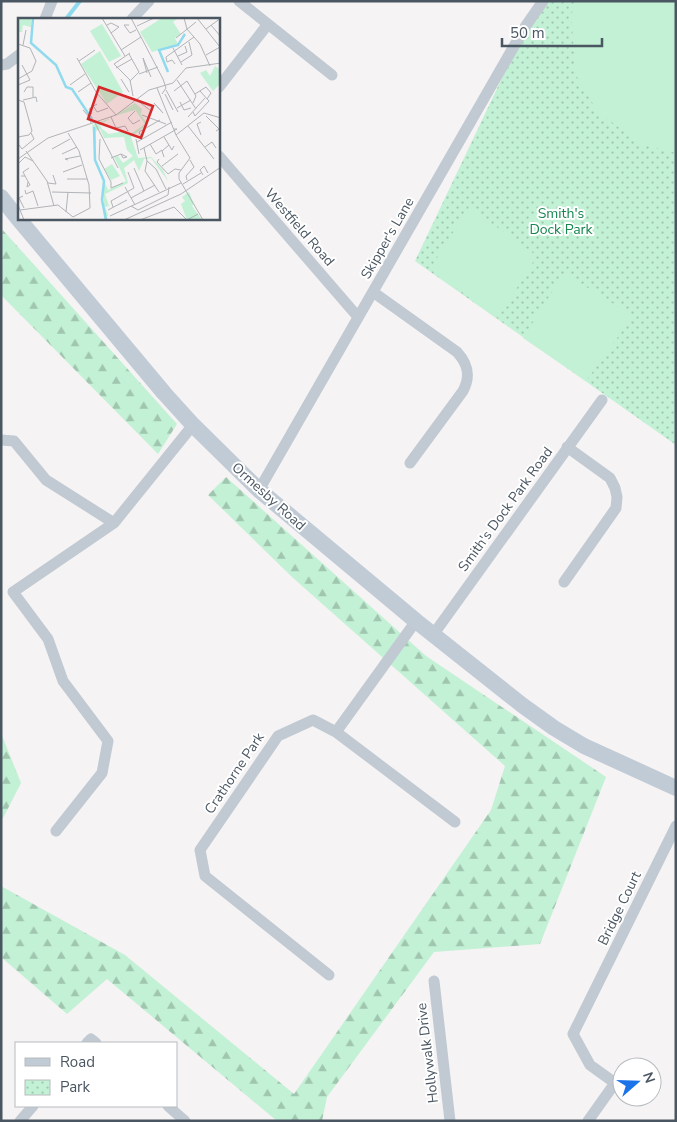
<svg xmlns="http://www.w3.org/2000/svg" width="677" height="1122" font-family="'Nunito Sans',sans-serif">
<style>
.forest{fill:url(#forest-firs)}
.park{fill:url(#park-dots)}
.pitch{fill:#c3f1d5}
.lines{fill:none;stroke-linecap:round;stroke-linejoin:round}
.stream{stroke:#90daee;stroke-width:4}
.street{stroke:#c1cad2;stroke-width:11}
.secondary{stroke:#c1cbd6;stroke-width:16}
.labels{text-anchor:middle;stroke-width:4;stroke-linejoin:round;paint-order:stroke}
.park-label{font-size:14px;fill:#17864f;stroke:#fff}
.street-label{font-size:14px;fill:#4a5661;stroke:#fff}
.inset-river{fill:none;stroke:#90daee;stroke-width:2.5}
.inset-road{fill:none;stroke:#b1b4b9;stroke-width:1}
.view{fill:#d62828;fill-opacity:0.15;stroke:#d62828;stroke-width:2.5}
.inset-edge{fill:none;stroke:#4a5661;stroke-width:2.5}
</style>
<defs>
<pattern id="forest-firs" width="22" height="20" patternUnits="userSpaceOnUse" patternTransform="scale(1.25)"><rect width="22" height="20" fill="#c3f1d5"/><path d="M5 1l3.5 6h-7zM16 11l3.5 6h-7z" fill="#a0c6b0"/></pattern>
<pattern id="park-dots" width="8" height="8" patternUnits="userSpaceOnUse" patternTransform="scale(1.25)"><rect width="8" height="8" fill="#c3f1d5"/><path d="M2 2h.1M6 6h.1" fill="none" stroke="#a0c6b0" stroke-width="1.8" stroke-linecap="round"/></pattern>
</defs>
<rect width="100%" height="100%" fill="#f5f3f3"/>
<path class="forest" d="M1,228L177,424L158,454L1,295Z
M226,477L426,656L606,777L540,944L434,952L327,1097L322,1121H277L107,979L67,1014L1,957V886L125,955L294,1094L491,810L505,766L292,577L208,495Z
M1,733L21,783L1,822Z"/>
<path class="park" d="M549,1H676V445L415,261L521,38Z"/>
<path class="pitch" d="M576,1H676V153L641,144L597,111L576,75L571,16Z
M469,207L537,256L498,318L430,269Z
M564,273L633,316L586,381L523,338Z"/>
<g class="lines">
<path class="stream" d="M66,19L80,1"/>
<path class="street" d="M239,1L332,75
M45,19L52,1
M132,19L149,1
M1,65L7,64L19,55
M219,87L268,24
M219,156L358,317
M373,292L457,352C468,364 471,376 463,391L410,463
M1,440L14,441L46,480L114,523
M259,490L525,27L543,1
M564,582L616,508L617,497L615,488L610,478L567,447
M433,635L602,400
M336,732L416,621
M56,831L102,773L108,741L63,681L48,639L13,592L114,523L193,425
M329,975L205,876L200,850L278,736L313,720L336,732L455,822
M434,981L450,1121
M87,1043L91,1039L96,1043
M168,1106L185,1121
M20,1121L33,1106
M588,1121L615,1083L590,1065L573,1034L676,826"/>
<path class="secondary" d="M1,197L16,216L164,393L193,425L259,490L416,621L522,705L554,728L584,746L676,788"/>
</g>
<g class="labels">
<g class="park-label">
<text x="561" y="218">Smith's<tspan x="561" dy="16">Dock Park</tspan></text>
</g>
<g class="street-label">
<text transform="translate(300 227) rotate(49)" y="5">Westfield Road</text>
<text transform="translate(387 238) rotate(-60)" y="5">Skipper's Lane</text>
<text transform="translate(269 496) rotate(42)" y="5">Ormesby Road</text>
<text transform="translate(505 509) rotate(-54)" y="5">Smith's Dock Park Road</text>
<text transform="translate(234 773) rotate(-56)" y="5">Crathorne Park</text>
<text transform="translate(619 908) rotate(-64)" y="5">Bridge Court</text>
<text transform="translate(427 1053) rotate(-97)" y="5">Hollywalk Drive</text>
</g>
</g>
<g transform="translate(18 18)">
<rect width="202" height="202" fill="#f5f3f3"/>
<path d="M117,85L124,91L123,97L130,106L113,119L120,140L133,139L145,152L150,163L133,140L126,141L121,153L116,142L106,150L110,165L87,176L91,188L87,189L90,197L87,202L85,169L87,165L90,172L108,163L96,139L100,138L105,145L115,138L109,132L106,119L86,120L82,111L78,113V131L74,107L93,100L82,107L84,111L91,116L107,113L111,117L127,106L117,92L96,98ZM171,174L176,186L174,188L184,202H169L163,186L167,183L164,179Z" fill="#c3f1d5"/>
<path d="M144,0H160L155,4L163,16L157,20L160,26L134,34L122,14Z" fill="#c3f1d5"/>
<path d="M0,0H13V9L5,7L4,14H0ZM82,33L105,74L89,86L63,46ZM197,48L201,51L202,66L195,73L182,55L188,52L192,58ZM94,146L102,158L93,162L86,151Z" fill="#c3f1d5"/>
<path d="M84,6L103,38L91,44L72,13Z" fill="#c3f1d5"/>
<path class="inset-river" d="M15,0L13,25L38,47L48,69L54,71L74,101M150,54L141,32L160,27L167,16M76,109L77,142L86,163L84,182L88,202"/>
<path class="inset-road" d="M84,0L107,38M113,0L145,61L148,70L144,76M166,0L169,11L182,26L192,48M179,0L202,29M89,7L93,5L101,9L93,15M111,7H106L112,15L118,12M193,7L203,19M119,8L136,0M188,11L203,0M158,20L178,4M0,26L12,30L18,43L14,53L0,61M5,27L8,12M155,30L164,47M103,32L123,19M112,35L96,46L112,62L115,78M111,36L121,54L112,63M188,37L202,29M160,38L169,34L167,28M59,40L78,74L98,97M61,43L77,32M163,44L174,37L171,24M157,46L154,42L149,44L148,39L176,19M98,50L114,41M129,55L125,40L133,59M121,56L140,49M103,61L111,74M159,62L178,91M0,67L12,62L4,47M52,67L67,56M139,70L158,117L172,140L161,155V161L185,202M148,72L160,94M156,73L169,63L178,78L175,85M6,74L9,69H15V79M60,74L73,65M147,76L155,92M177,76L188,69L193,75L189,81M0,82L6,84L14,113L11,117L0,119M5,82L18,79L19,84M119,82L133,93M162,84L166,92L173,90M76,89L79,94L90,90M159,90L173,82M65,92L72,100L73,105M117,93L110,100L115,106L122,102M143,93L136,85L145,95M175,94L177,98L191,83L182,73M74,96L71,91L79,86M124,97L148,106M188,98L201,111L198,113M93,99L98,110L107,108L110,113M170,99L187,80M183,104L179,106L183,117M77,105L100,150M170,108L196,141M158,117L186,95L203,100M146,119L154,132L156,128M82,121L81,141L93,164M118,121L121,136M124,121L121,114L142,102M119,124L154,104M132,126L138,136L144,132M1,127L4,131L16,121L13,115M187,129L194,124L198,130M126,130L129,143L138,151L148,171M34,131L52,121M122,132L159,111H156M8,133L29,163L36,188M44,136L59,129M146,139L144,133L151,127M93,140L103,136L105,140L109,139L103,136M0,141L30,120L98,97L131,72L155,65L168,50L203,45M141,141L139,144L150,156L157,151L163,152M50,142L47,141L62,138M129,143L127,153L141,174M0,146L7,139L15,143M144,148L160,136M116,150L126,173M45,154L64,147M185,157L182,152L186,148L190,155M3,158H7L5,154L11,150M7,158L12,167L9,169L10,164M49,161H69M169,162L168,158L176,149L172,142M93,164V170L105,165M30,165L38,166L35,157M165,166L183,155M107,169L117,187M7,172L8,176L15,173L20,188M34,174L73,175M5,178L1,180L6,190M113,180L137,167M0,187L6,202M113,188L120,192L150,177L151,169M95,189L93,183L116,170L110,154M2,192L40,187L55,199L72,190L71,167L61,133L50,115M90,192L109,182M48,194L50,174M92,198L163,165M106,202L163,176L203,149M122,202L156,189L169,202L180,196"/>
<path class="view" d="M81,69L135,88L123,120L70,101Z"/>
<rect width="202" height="202" class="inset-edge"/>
</g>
<rect width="677" height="1122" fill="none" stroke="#4a5661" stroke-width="5"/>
<rect x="15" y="1042" width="162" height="65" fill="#ffffff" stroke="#b7bbc0"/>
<rect x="25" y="1058" width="25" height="8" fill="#c1cbd6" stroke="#b7bbc0"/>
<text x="60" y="1067" font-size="15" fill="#4a5661">Road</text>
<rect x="25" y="1080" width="25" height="15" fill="url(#park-dots)" stroke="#b7bbc0"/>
<text x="60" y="1092" font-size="15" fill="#4a5661">Park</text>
<g transform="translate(637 1082) rotate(70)"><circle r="24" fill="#ffffff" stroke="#b7bbc0"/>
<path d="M0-4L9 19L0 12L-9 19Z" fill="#1a73e8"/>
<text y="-8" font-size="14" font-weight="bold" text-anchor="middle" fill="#4a5661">N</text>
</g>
<path d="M502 38v8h100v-8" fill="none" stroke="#4a5661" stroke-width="2.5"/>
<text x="510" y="38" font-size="15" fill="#4a5661" stroke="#ffffff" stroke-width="4" paint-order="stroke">50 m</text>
</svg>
